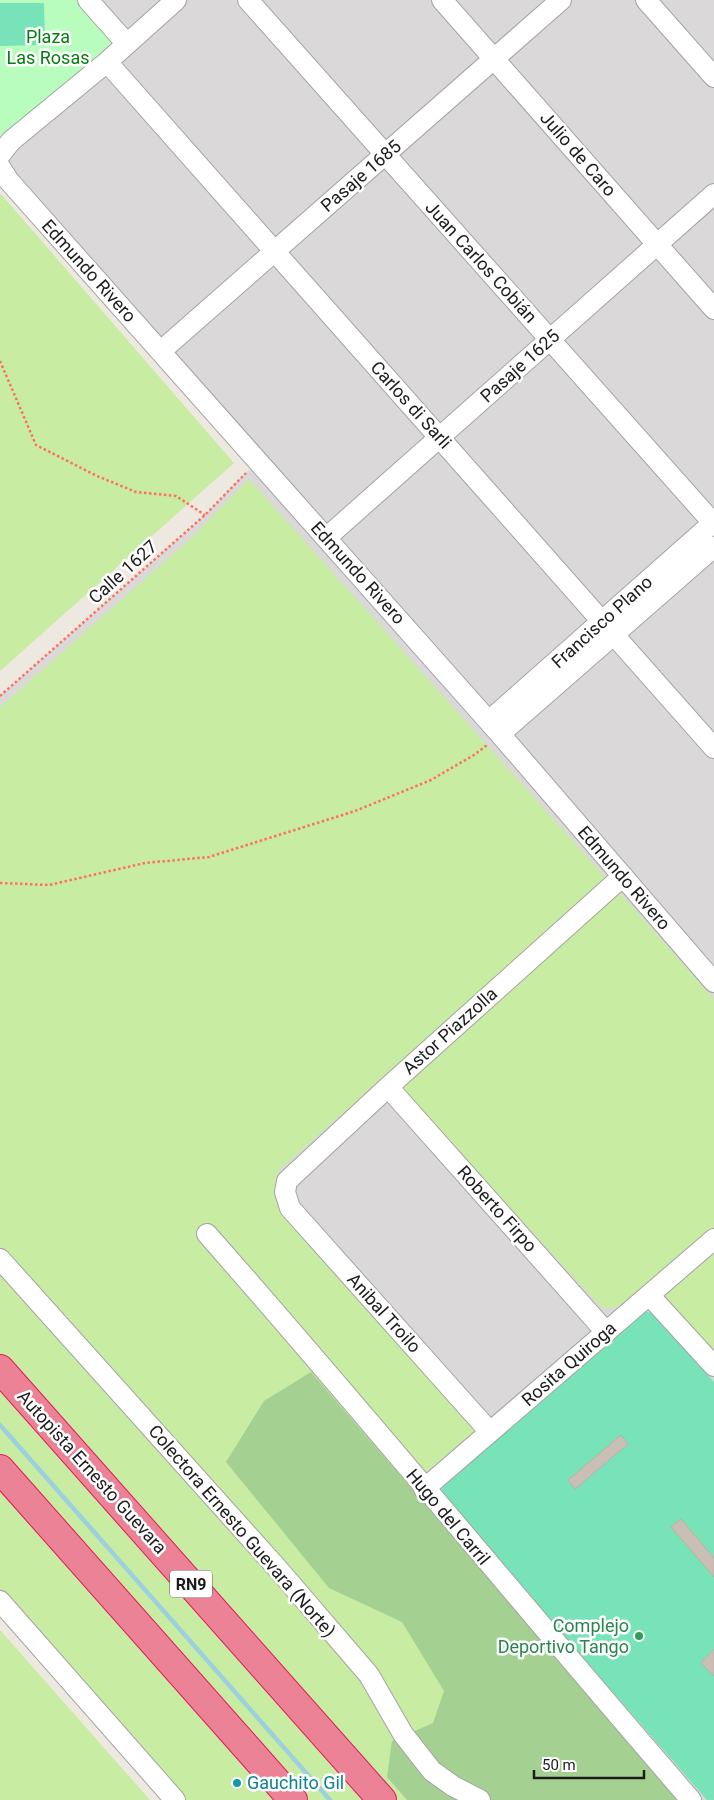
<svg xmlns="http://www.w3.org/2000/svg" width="714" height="1800" font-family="Roboto,sans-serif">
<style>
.residential{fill:#dad8d8}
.grass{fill:#c7eca2}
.forest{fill:#a4d092}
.park{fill:#b8fdbe}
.pitch{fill:#78e3b9}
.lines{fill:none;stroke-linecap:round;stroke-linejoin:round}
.stream{stroke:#9dd0df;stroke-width:4.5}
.building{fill:#cabfb6;stroke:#c0afa2}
.minor-casing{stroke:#a3a3a3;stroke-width:22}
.highway-casing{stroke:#e1185e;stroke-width:30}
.path{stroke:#ff7060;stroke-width:2.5;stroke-dasharray:2.5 2.5;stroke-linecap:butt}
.minor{stroke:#fff;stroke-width:20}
.highway{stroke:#eb8296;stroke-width:28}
.leisure-dot{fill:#2e9e5b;stroke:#fff;stroke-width:2}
.culture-dot{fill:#0f9aa8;stroke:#fff;stroke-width:2}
.labels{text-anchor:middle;stroke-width:5;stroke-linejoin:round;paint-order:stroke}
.shield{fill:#fff;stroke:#606060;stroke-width:1}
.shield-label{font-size:16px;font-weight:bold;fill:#1c1c1c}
.park-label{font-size:18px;fill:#047f0e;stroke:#fff}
.street-label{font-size:18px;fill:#1c1c1c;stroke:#fff}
.leisure-label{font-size:18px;fill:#27864d;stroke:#fff;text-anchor:end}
.culture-label{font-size:18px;fill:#0d838f;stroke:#fff;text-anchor:start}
</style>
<rect width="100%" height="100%" fill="#eee9e0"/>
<path class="residential" d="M0,0H714V1800H480L0,1259V696L205,515L243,475L259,463L9,181Z"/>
<path class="grass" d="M0,193L234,463L0,671Z
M249,479L606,878L277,1172L283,1180L279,1192L474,1424L475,1431L428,1471L417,1470L691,1800H175L0,1601V707L189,540Z
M617,890L714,999V1226L619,1308H602L401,1089L406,1078Z
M714,1246V1355L661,1296Z
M0,1630L150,1800H0Z"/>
<path class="forest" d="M311,1372L680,1800H407L387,1777L392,1741L433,1723L444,1691L402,1622L329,1588L226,1462L264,1401Z"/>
<path class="park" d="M0,0H88L127,44L0,155Z"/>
<path class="pitch" d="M0,3H44L45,45L0,46Z
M642,1311L653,1313L714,1382V1800H707L440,1494L444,1484Z"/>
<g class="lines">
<path class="stream" d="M0,1425L330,1800"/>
</g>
<path class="building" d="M621,1435L628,1444L575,1489L568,1480Z
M681,1519L714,1558V1577L671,1527Z
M714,1649V1676L701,1663Z"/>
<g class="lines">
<g class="minor-casing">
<path id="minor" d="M88,0L127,44
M248,0L714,524
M442,0L714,309
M646,0L714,77
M107,62L714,748
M0,155L11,141L107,62L176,0
M0,167L9,181L500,734L714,982
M161,351L561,0
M326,538L714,194
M489,721L714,522
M500,734L714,547
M388,1087L606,1332
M207,1234C371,1420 528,1612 691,1800
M0,1259L278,1569L369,1675L403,1734L432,1771L453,1786L480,1800
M649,1295L714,1366
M490,1432L290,1208L285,1192L287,1181L388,1087L623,876
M424,1489L714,1239
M0,1601L175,1800"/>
</g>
<g class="highway-casing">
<path id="highway" d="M0,1369L382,1800
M0,1469L293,1800"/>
</g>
<path class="path" d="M0,361L36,445L97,476L136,492L176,496L205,515
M0,696L205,515L246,473
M0,883L49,885L145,863L209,857L355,811L431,780L474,755L487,745"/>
<use href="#minor" class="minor"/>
<use href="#highway" class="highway"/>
</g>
<circle class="leisure-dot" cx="639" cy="1636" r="5"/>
<circle class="culture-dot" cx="237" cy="1783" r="5"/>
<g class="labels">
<rect class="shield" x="170" y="1570.5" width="42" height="27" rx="4"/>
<g class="shield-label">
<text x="191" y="1590">RN9</text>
</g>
<g class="park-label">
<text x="48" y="43">Plaza<tspan x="48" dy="21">Las Rosas</tspan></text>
</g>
<g class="street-label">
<text transform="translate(578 154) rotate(49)" y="6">Julio de Caro</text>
<text transform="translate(361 176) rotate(-41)" y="6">Pasaje 1685</text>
<text transform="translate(481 262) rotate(48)" y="6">Juan Carlos Cobián</text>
<text transform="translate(89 271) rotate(48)" y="6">Edmundo Rivero</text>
<text transform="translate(520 366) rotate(-42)" y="6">Pasaje 1625</text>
<text transform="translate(411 405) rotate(48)" y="6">Carlos di Sarli</text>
<text transform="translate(123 572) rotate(-42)" y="6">Calle 1627</text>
<text transform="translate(358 573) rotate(48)" y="6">Edmundo Rivero</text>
<text transform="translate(602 622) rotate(-42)" y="6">Francisco Plano</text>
<text transform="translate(624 878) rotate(49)" y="6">Edmundo Rivero</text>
<text transform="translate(450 1031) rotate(-42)" y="6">Astor Piazzolla</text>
<text transform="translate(497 1209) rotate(48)" y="6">Roberto Firpo</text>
<text transform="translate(384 1313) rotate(48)" y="6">Anibal Troilo</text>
<text transform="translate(569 1364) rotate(-41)" y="6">Rosita Quiroga</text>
<text transform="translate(92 1472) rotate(48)" y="6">Autopista Ernesto Guevara</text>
<text transform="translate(448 1517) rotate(50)" y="6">Hugo del Carril</text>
<text transform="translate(242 1531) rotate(49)" y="6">Colectora Ernesto Guevara (Norte)</text>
</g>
<g class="leisure-label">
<text x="629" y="1632">Complejo<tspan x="629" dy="21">Deportivo Tango</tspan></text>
</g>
<g class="culture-label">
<text x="247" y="1789">Gauchito Gil</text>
</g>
</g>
<path d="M534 1770v8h110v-8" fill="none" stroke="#1c1c1c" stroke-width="2.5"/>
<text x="542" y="1770" font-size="15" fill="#1c1c1c" stroke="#ffffff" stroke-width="4" paint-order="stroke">50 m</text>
</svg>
